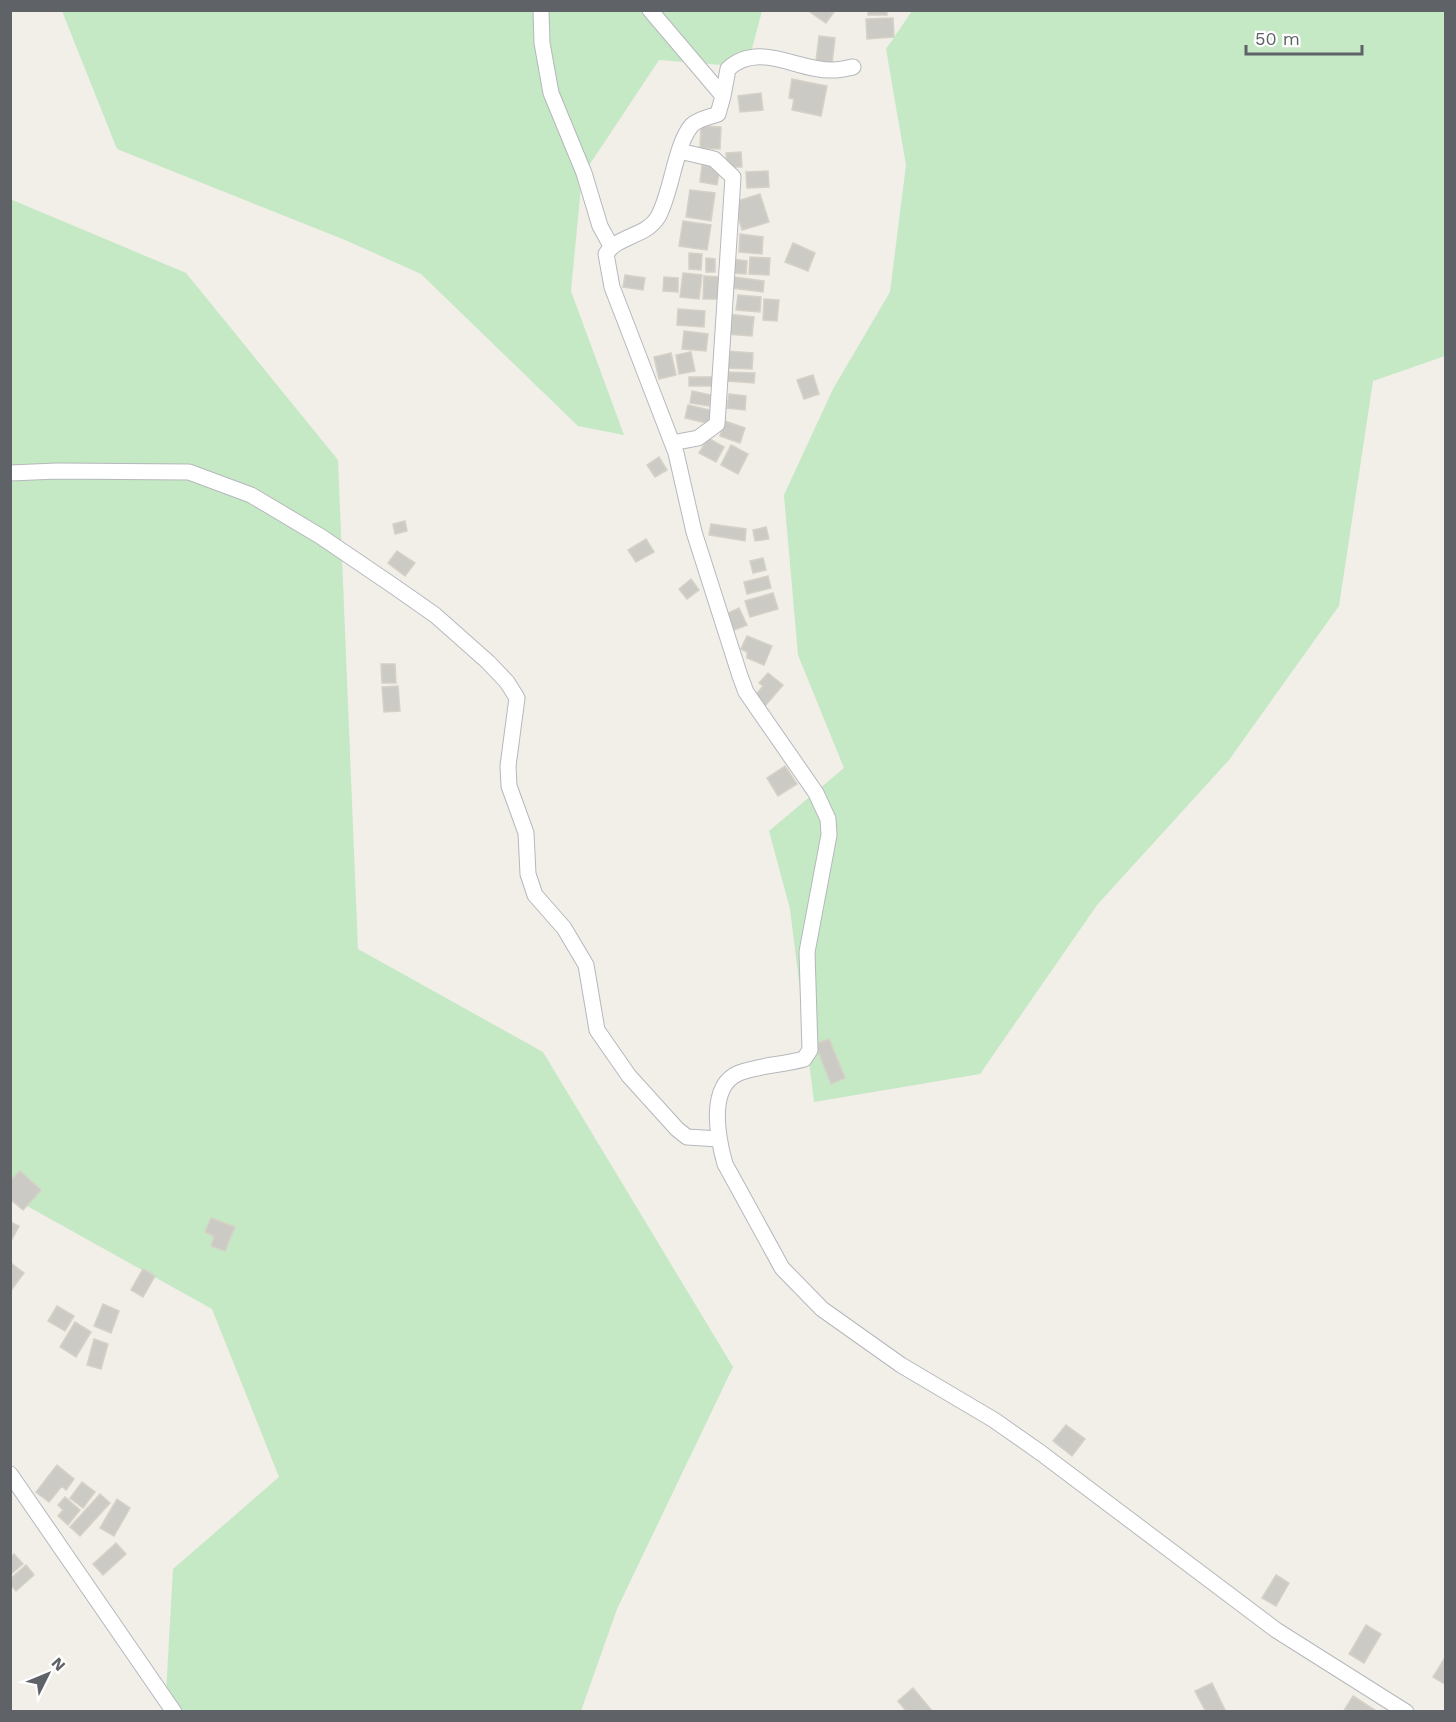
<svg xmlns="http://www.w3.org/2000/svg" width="1456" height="1722" font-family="'Work Sans',sans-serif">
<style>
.green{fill:#c5e8c5}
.building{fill:#cccac5;stroke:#d6d1c6;stroke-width:1.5}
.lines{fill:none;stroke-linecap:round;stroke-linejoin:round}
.minor-casing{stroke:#b5b8bc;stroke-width:17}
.minor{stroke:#fff;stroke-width:15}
</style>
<rect width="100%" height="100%" fill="#f1efe8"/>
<path class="green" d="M62,11H762L747,67L659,60L582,176L571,291L624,435L578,426L421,274L345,240L117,149Z
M912,11H1445V356L1373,381L1339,606L1229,760L1097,905L980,1074L814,1102L790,909L769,831L844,768L798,655L784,495L833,389L890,292L906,165L886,49Z
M10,199L186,273L338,460L358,949L543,1052L733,1367L617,1609L581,1711H165L173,1569L279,1477L212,1309L11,1197Z"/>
<path class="building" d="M807,10H832L834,12L826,23Z
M868,10H887V15H868Z
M893,18L894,37L867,39L866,19Z
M819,36L835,38L832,63L816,61Z
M792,79L827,86L821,116L792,110L794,99L789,98Z
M761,93L763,110L740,112L738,96Z
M701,126L721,127L720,149L700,148Z
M741,152L742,167H727L726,153Z
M702,165L720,168L717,185L700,182Z
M768,171L769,187L747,188L746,172Z
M690,190L715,193L711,221L686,217Z
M760,194L769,222L742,230L734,202Z
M683,221L711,225L707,250L679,246Z
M740,234L763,237L762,254L739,252Z
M793,243L815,253L808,271L785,262Z
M689,253L702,254L701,270L689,269Z
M750,257L770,258L769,275L749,274Z
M706,258L715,259V272H706Z
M732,259L747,261L746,274L730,273Z
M683,273L702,275L699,299L680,297Z
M625,275L645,278L643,290L623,287Z
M704,276L720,277L719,299H703Z
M664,277L678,278V292L663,291Z
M734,277L764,281L763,292L732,288Z
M738,295L761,297L760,312L736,310Z
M764,299L779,300L777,321L763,320Z
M678,309L705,311L704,327L677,325Z
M727,314L754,317L752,336L726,334Z
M684,331L708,334L706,351L682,349Z
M726,351L753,353L752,369L725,368Z
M691,352L695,371L679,374L676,355Z
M671,353L676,375L659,379L654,357Z
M728,372L755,373L754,383L727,381Z
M813,375L819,394L804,399L797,380Z
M689,377H713V386H689Z
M692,391L711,395L709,406L690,403Z
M729,394L746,396L745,410L727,408Z
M688,405L714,411L711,424L685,418Z
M725,421L745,428L740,443L720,436Z
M708,438L724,447L716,462L699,453Z
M731,445L748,454L738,474L721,465Z
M659,457L667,470L655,477L647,465Z
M405,521L407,531L395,534L393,524Z
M711,524L746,529L745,541L709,535Z
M766,527L769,539L755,541L753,530Z
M646,539L654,552L636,562L628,550Z
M397,551L415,563L405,576L388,563Z
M763,558L766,570L753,573L750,561Z
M768,576L771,588L747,594L744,582Z
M691,579L699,590L687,599L679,589Z
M773,593L778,609L750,617L745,601Z
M739,608L747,625L734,630L726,614Z
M747,636L772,646L764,665L747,658V652L741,649Z
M381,664H395L396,683H382Z
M768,673L783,685L765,706L754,697L763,686L759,683Z
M398,686L400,711L384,712L382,687Z
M785,766L797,784L778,796L767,778Z
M829,1039L845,1078L831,1084L815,1044Z
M20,1171L41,1190L23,1210L10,1199V1181Z
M211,1218L235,1227L225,1251L211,1246L214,1236L205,1232Z
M10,1222L19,1226L11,1241L10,1240Z
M11,1263L24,1273L10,1292V1264Z
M143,1269L155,1276L143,1297L131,1290Z
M103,1304L119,1311L111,1333L94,1326Z
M57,1306L74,1316L65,1331L48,1321Z
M75,1322L91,1332L76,1357L60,1347Z
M94,1339L108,1344L101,1369L87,1365Z
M1066,1425L1085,1439L1072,1456L1053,1441Z
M57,1465L74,1479L66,1490L62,1486L49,1502L36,1492Z
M82,1482L95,1492L83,1508L70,1498Z
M100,1494L110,1503L80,1536L70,1527Z
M65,1497L80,1510L68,1525L58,1516L63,1510L58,1505Z
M117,1499L130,1508L114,1536L100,1528Z
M116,1543L126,1554L103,1575L93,1564Z
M14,1554L23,1564L10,1575V1558Z
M26,1565L34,1575L16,1591L10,1584V1579Z
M1276,1575L1289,1583L1276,1606L1262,1598Z
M1366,1625L1381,1634L1364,1663L1349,1654Z
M1446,1656V1685L1433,1677Z
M1212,1683L1226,1712H1206L1195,1691Z
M913,1688L933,1712H907L898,1701Z
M1353,1696L1378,1712H1343Z"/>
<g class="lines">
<g class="minor-casing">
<path id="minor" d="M541,10L542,43L551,93L584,173L600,226L611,246
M650,10L723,96L718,114C710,117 698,119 692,125C675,144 672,192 658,217C646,237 618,235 606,254L612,287L676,453L694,532L740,676L746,692L816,793L828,819L829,835L807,952L810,1050L804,1059C783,1065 759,1065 739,1073C707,1086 718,1139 725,1164L782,1268L822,1309L901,1365L994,1420L1041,1453L1276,1630L1406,1712
M723,96L728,69C759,40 799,72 834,70C840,70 847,68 853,67
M672,443L698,438L717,424L733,177L714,159L679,151
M10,473L57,471L189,472L251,495L320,536L395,587L435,615L488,662L507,682L517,698L508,766L509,786L526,833L528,874L535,895L564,928L586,965L597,1030L629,1076L677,1129L687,1137L719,1139
M10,1474L174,1712"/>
</g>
<use href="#minor" class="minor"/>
</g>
<rect width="1456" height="1722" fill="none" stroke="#5f6368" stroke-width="24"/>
<g transform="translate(48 1674) rotate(47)" stroke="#ffffff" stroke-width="4.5" paint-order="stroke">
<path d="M0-4.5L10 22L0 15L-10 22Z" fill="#5f6368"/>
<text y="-9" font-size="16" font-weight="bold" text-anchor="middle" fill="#5f6368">N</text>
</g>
<path d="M1246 45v9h116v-9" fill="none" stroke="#5f6368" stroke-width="3"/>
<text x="1255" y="45" font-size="18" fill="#5f6368" stroke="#ffffff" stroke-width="4.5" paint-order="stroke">50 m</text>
</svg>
